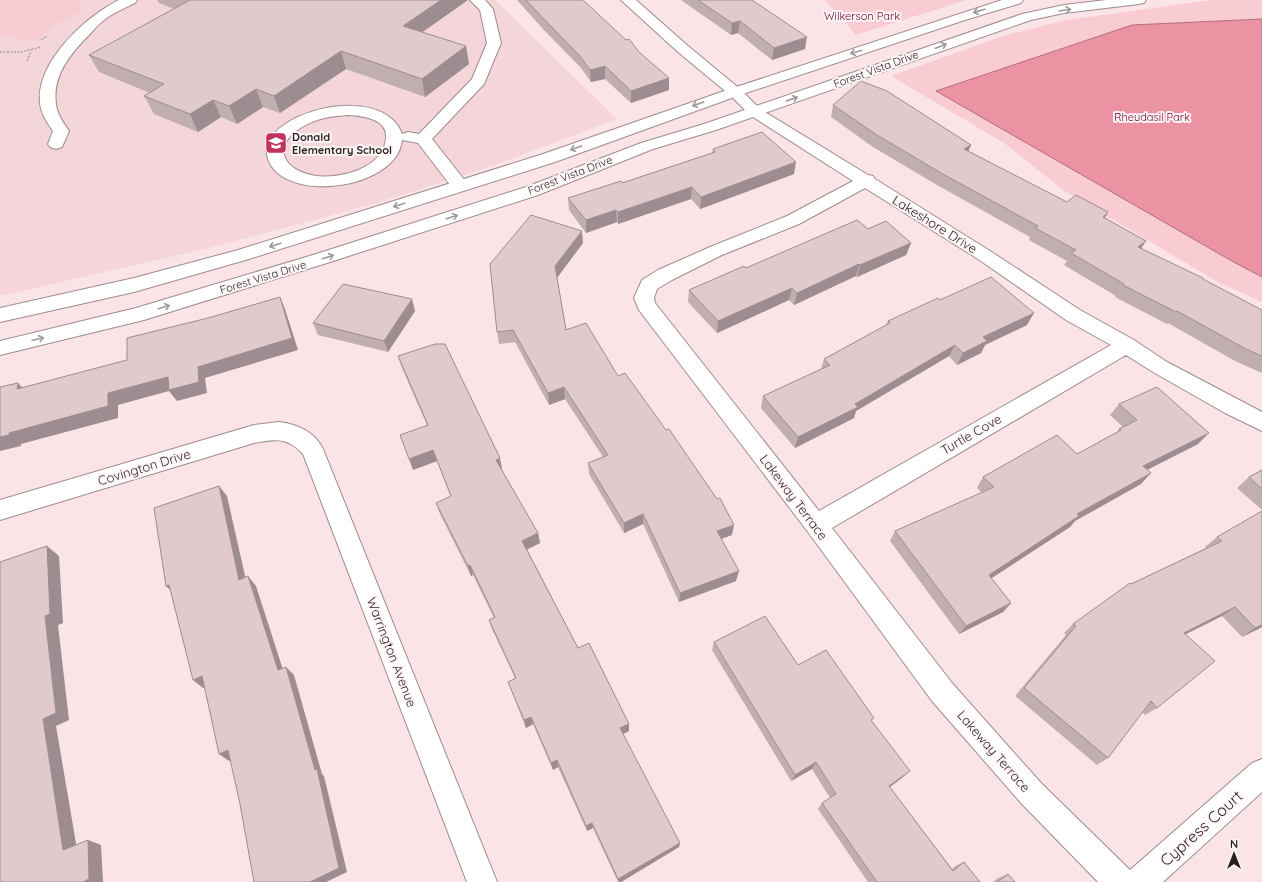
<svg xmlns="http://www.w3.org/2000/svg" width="1262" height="882" font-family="Quicksand,sans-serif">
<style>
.built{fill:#f4d5d9}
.green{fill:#f9cbd2}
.water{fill:#eb92a3;stroke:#b0707c}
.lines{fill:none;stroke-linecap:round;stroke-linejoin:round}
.minor-casing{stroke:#9f8a8d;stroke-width:2}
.major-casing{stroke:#9f8a8d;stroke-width:2}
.path{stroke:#af9d9f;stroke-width:1.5;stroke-dasharray:2 1.5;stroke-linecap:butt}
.minor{fill:#fff;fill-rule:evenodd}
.major{fill:#fff;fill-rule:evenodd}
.wall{fill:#c1aeb0}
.shaded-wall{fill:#9d8d90}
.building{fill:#e0cacd;stroke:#9d8d90}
.oneway{stroke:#9e9a9b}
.labels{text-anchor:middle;stroke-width:4;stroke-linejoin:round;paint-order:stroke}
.far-park-label{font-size:11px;fill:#6e002b;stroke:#fef5f6}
.far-street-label{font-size:11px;fill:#271f20;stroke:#fef5f6}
.far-poi-label{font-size:11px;font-weight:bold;fill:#271f20;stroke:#fef5f6;text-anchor:start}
.street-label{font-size:13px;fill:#271f20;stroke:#fef5f6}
.near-street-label{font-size:16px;fill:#271f20;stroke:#fef5f6}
</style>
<rect width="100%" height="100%" fill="#fbe4e7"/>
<path class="built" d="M0,0H495L617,119L489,167L377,203L209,248L0,296Z"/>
<path class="green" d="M3,0H76L83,7L80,12L51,26L43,36L29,41L0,34V1Z
M825,0H966L856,35Z
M1211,0H1262V302L1218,282L1063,190L1004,143L891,76L1003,36L1067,20Z"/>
<path class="water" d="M1262,19V277L1230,260L936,91L1132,25Z"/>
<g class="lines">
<g class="minor-casing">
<path id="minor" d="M119,0H137L135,3C126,7 116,12 108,17C101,22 95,28 90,34C71,53 52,75 56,104C57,114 63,122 69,131L62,147L56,149L50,147L48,144L53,131C47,122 41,114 40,103C36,62 85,17 119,0Z
M470,0H485L493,9L501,43L484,84L432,139L466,182L468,186L466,190L460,191L454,190L418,143L402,140C398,189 284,205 268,159C253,114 382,79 402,134L408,132L419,134L472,79L487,43L480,10ZM349,115C363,116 388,119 386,138C384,168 341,179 316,176C283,171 270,146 302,127C317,118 332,116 349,115Z
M621,0H636L688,46L740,89L760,109L868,175L873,176L875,179L990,251L1080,310L1134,340L1167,362L1262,412V431L1225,413L1153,372L1126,355L832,528L952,683L1041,783L1130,870L1252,763L1262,759V792L1163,882H1098L1021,803L932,701L808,532L639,310L634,298L642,280L658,270L710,247L787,216L853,181L750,115L730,95L678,52ZM865,188L978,259L1066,320L1111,345L819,511L655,303L654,298L657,289L672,280L722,255L799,224Z
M279,422C297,424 315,432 323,449L497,882H467L303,454C287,437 276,439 254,443L0,520V500L254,425Z"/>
</g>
<g class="major-casing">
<path id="major" d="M1002,0H1023L1021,3L965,20L740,95L555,162L249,259L134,292L0,322V308L134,278L238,250L543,154L730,89Z
M1106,0H1146L1144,3L1139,4L1064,13L1031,20L716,130L653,149L538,195L327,263L144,320L0,355V341L136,308L313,255L526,187L641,143L704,124L1022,14L1064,5Z"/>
</g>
<path class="path" d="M41,40L47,36
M0,52H21L41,47
M27,61L31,51"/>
<use href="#minor" class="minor"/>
<use href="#major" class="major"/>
</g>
<path class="wall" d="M157,0H468L422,32L466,46L469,64L425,97L346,69L280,113L263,107L237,124L221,117L198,132L154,114L144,96L150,93L99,72L89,55L174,9L159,3Z
M517,0H583L669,90L631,103L605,79L591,82L581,68L543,29Z
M681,0H752L805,49L772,60L738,33L731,35Z
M833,105L971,145L968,151L1067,202L1108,212L1105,218L1146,241L1141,248L1203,279L1262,310V373L1235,361L1168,323L1167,324L1115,297L1116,296L1064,265L1067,261L1029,240L1030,237L937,185L873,147L831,117Z
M713,149L794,174L700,209L691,199L618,224L617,222L586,233L569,210L568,198L622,183L712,153Z
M868,229L911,243L906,255L857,277L856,276L794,305L789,300L717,333L688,302L689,290L746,268Z
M583,243L557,277L566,330L618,376L732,535L721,539L736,581L679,602L643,524L624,533L589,474L588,463L603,457L565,399L549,405L515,342L499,344L497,332Z
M940,300L1027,325L985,345L981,353L957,365L949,356L856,411L854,418L795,448L761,408L763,396L821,369L824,359L886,325L888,321Z
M415,311L388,352L318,335L313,323Z
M398,356L502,469L501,470L538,533L540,543L527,549L578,648L629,724V731L623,734L679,847L621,882H618L593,828L587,831L558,767L553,770L533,724L526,728L508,682L515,678L492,629L489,620L494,618L473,575L471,576L440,514L436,503L451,497L437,461L413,470L427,425L402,368Z
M1119,404L1198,444L1147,470L1141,484L1075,521L1070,527L991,578L1011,603L1003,612L959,634L890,541L895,531L982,493L977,488L983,477L1077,454L1117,432L1119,429L1123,427L1110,415Z
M1262,470V510L1237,488L1249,477Z
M1262,511V627L1242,637L1222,616L1186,634L1157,708L1145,715L1142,712L1108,758L1097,765L1015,696L1066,635L1064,633L1073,624L1131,584L1206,548L1205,547L1217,537Z
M714,642L798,665L872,721L903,777L890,787L952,869L955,866L964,862L980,882H868L818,809L822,803L830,798L812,769L791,781L712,650Z
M1008,874L1015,882H993L998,878Z"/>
<path class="shaded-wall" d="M441,0H468L407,43L403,26Z
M740,21L738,33L731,35L732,23Z
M807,37L805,49L772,60L774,48Z
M466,46L469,64L425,97L422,79Z
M341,51L346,69L280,113L274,96Z
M605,66V79L591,82L590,70Z
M669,78V90L631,103V91Z
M256,89L263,107L237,124L229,106Z
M213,100L221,117L198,132L190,114Z
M971,145L966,157L964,149Z
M796,162L794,174L700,209L701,197Z
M692,187L691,199L618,224V212Z
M616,210L617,222L586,233V220Z
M1108,212L1101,224L1103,217Z
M582,231L583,243L557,278L555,266Z
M1146,241L1138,253V247Z
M911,243L906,255L857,277L860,265Z
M859,264L856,276L794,305L797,293Z
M792,288L789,300L717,333L718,321Z
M280,297L285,309L298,350L205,378L207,393L177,401L169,391L118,405V418L21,444V446L0,451V437L108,393L168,377L198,367Z
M412,299L415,311L388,352L384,341Z
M1034,313L1027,325L985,345L981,353L957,365L963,353L983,337Z
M955,345L949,356L856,411L854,418L795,448L798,437Z
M18,383L29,395L17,389Z
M564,387L565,399L549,405L548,393Z
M1209,433L1198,444L1133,477L1143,466Z
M433,450L437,461L413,470L409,459Z
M500,458L502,469L498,471L496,460Z
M1151,473L1141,484L1075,521L1070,527L981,585L989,575L1077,514Z
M219,486L227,496L248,589L239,580Z
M643,514V524L624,533V523Z
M734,525L732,535L715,541L717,531Z
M538,533L540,543L524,551L522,541Z
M47,546L59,556L63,623L58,625L69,720L56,726L78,855L63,850L43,719L45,616Z
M470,565L473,575L471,576L468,566Z
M739,571L736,581L679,602L680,593Z
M248,576L256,586L286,679L278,670Z
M169,585L176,596L166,586Z
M1011,603L1003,612L959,634L966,626Z
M1235,607L1222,616L1172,641L1184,633Z
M1262,625V627L1242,637L1255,628Z
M286,667L294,675L322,774L324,776L347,872L326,882H310L315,770Z
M202,676L212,684L203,688L193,680Z
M531,717L533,724L526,728L524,720Z
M629,724V731L621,735L620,728Z
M228,750L238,757L229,761L219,754Z
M557,760L558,767L553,770L551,763Z
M816,762L812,769L791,781L795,775Z
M910,771L903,777L883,792L889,786Z
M592,823L593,828L587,831L586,826Z
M88,840L101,845L103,882H83Z
M680,843L679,847L621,882H619L618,879Z"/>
<path class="building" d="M190,0H441L403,26L466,46L422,79L341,51L274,96L256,89L229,106L213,100L190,114L144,96L164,84L89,55Z
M526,0H583L626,40L629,39L639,52L669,78L631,91L605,66L590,70L580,56L542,17Z
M698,0H752L807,37L774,48L740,21L732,23Z
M861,81L887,91L971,145L964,149L1067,202L1076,195L1108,212L1103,217L1146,241L1138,247L1203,278V279L1262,310V356L1246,349L1177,311L1176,312L1123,285L1124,284L1071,253L1076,250L1035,228L1038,226L941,173L877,135L833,105Z
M762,132L796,162L701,197L692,187L618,212L616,210L586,220L568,198L621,181L622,183L715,152L713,149Z
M531,215L582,231L555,266L566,330L586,323L618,376L625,373L666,430L669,429L717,499L720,498L734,525L717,531L739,571L680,593L643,514L624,523L588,463L608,455L564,387L548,393L513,330L497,332L490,264Z
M857,220L868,229L886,221L911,243L860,265L859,264L797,293L792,288L718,321L689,290L744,266L746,268Z
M991,277L1034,313L983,337L987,341L963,353L955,345L855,404L858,407L798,437L763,396L830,365L824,359L890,323L888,321L938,298L940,300Z
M343,284L412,299L384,341L313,323Z
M280,297L292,338L198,367L199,382L169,390L168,377L108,393V406L9,433V435L0,437V387L18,383L17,389L127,360V338L208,318Z
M435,344H445L500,458L496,460L538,533L522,541L578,648L589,643L629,724L620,728L680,843L618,879L592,823L586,826L557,760L551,763L531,717L524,720L508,682L516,678L489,620L495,617L470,565L468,566L436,503L451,496L433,450L409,459L400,435L428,425L398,356Z
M1157,387L1209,433L1143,466L1151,473L1077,514L1079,516L989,575L1011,603L966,626L895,531L994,487L983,477L1057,435L1077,454L1121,430L1119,429L1137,420L1119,404Z
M1262,470V489L1249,477Z
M219,486L239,580L248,576L278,670L286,667L315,770L317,769L339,868L310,882H254L240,804L228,750L219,754L202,676L193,680L169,585L166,586L154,508Z
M1262,511V625L1255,628L1235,607L1184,633L1215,661L1157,708L1151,701L1108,758L1024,688L1076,626L1073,624L1130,583L1131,584L1222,541L1217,537Z
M47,546L50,614L45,616L56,713L43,719L63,850L88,840L89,879L83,882H0V562Z
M765,616L798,665L826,650L874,718L871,720L910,771L889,786L953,871L964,862L980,882H877L822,803L836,794L816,762L795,775L714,642Z
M1008,874L1015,882H998Z"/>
<defs><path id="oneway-shaft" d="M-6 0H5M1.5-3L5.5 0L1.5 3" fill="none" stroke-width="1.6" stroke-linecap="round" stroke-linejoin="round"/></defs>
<g class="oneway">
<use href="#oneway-shaft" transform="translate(1065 10) rotate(-9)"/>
<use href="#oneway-shaft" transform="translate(979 11) rotate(164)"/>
<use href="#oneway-shaft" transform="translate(941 46) rotate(-21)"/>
<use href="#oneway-shaft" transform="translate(856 52) rotate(163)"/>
<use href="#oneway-shaft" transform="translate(792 99) rotate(-19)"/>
<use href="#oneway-shaft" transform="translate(698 104) rotate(161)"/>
<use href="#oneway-shaft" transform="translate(576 148) rotate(160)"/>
<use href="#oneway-shaft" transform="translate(399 205) rotate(162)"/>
<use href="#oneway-shaft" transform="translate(452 217) rotate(-18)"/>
<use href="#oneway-shaft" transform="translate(275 245) rotate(162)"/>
<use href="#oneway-shaft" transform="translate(328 257) rotate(-18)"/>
<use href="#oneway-shaft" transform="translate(164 307) rotate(-17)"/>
<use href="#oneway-shaft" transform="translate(38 339) rotate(-14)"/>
</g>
<defs>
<g id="school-square" transform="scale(1.15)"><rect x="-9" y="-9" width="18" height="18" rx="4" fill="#c1325d" stroke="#fef5f6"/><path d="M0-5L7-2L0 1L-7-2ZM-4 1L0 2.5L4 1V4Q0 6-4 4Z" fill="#fff"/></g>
</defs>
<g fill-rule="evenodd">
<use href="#school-square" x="276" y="143"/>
</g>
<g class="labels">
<g class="far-park-label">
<text x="862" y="20">Wilkerson Park</text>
<text x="1152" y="121">Rheudasil Park</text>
</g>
<g class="far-street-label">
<text transform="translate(876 69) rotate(-20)" y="4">Forest Vista Drive</text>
<text transform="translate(570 175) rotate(-21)" y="4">Forest Vista Drive</text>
<text transform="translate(263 277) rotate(-17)" y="4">Forest Vista Drive</text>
</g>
<g class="far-poi-label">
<text x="292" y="141">Donald<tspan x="292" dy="13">Elementary School</tspan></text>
</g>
<g class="street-label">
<text transform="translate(935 224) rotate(32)" y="5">Lakeshore Drive</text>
<text transform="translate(971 434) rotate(-30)" y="5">Turtle Cove</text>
<text transform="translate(144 467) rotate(-17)" y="5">Covington Drive</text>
<text transform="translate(794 497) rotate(53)" y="5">Lakeway Terrace</text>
<text transform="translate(392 652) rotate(69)" y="5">Warrington Avenue</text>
<text transform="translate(994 751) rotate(49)" y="5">Lakeway Terrace</text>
</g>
<g class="near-street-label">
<text transform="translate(1201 828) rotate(-42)" y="6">Cypress Court</text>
</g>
</g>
<g transform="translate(1234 854)" stroke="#fef5f6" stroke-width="3" paint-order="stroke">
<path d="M0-3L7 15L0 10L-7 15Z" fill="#271f20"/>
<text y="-6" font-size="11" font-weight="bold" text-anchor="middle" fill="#271f20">N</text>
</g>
</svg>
